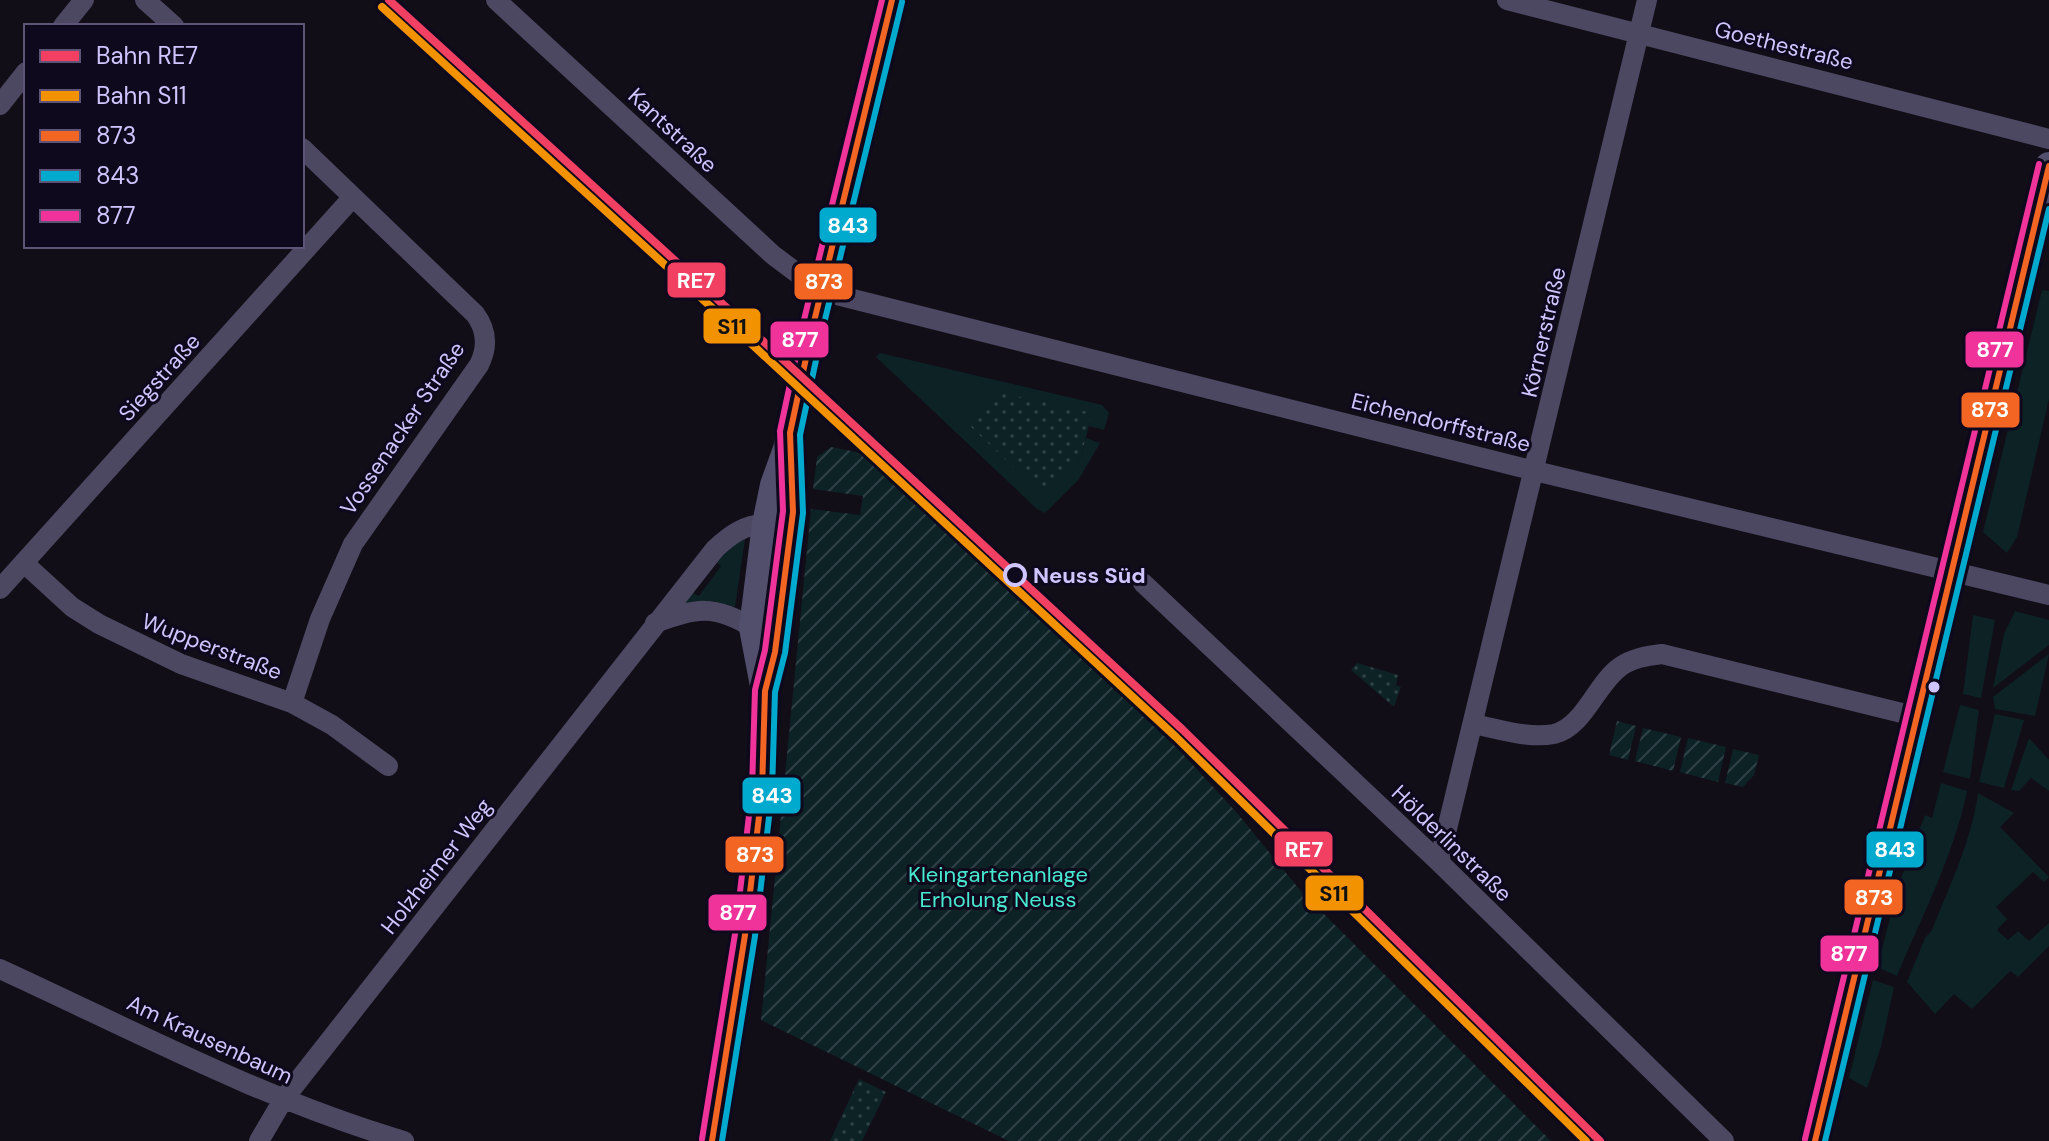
<svg xmlns="http://www.w3.org/2000/svg" width="2049" height="1141" font-family="'DM Sans',sans-serif">
<style>
.grass{fill:#0d2225}
.park{fill:url(#park-dots)}
.garden{fill:url(#garden-furrows)}
.lines{fill:none;stroke-linecap:round;stroke-linejoin:round}
.street{stroke:#4c4862;stroke-width:20}
.secondary{stroke:#524f6d;stroke-width:28}
.bus-1-casing{stroke:#0f091d;stroke-width:12}
.bus-2-casing{stroke:#0f091d;stroke-width:12}
.bus-3-casing{stroke:#0f091d;stroke-width:12}
.bus-1{stroke:#f26522;stroke-width:6}
.bus-2{stroke:#00a9ce;stroke-width:6}
.bus-3{stroke:#ef339a;stroke-width:6}
.rail-1-casing{stroke:#0f091d;stroke-width:14}
.rail-2-casing{stroke:#0f091d;stroke-width:14}
.rail-1{stroke:#f24062;stroke-width:8}
.rail-2{stroke:#f39200;stroke-width:8}
.stop-dot{fill:#0f091d;stroke:#d1c5ff;stroke-width:4}
.bus-dot{fill:#d1c5ff;stroke:#0f091d;stroke-width:3}
.labels{text-anchor:middle;stroke-width:6;stroke-linejoin:round;paint-order:stroke}
.street-label{font-size:22px;fill:#d1c5ff;stroke:#0f091d}
.stop-label{font-size:22px;font-weight:bold;fill:#d1c5ff;stroke:#0f091d;text-anchor:start}
.park-label{font-size:22px;fill:#47e9d0;stroke:#0f091d}
.line-badge{stroke:#0f091d;stroke-width:3}
.badge-label{font-size:22px;text-anchor:middle;font-weight:bold;fill:#fff}
.pale-badge-label{font-size:22px;text-anchor:middle;font-weight:bold;fill:#111}
</style>
<defs>
<pattern id="park-dots" width="8" height="8" patternUnits="userSpaceOnUse" patternTransform="scale(2)"><rect width="8" height="8" fill="#0d2225"/><path d="M2 2h.1M6 6h.1" fill="none" stroke="#2f4146" stroke-width="1.8" stroke-linecap="round"/></pattern>
<pattern id="garden-furrows" width="10" height="10" patternUnits="userSpaceOnUse" patternTransform="scale(2)"><rect width="10" height="10" fill="#0d2225"/><path d="M-1 1l2-2M0 10L10 0M9 11l2-2" fill="none" stroke="#2f4146"/></pattern>
</defs>
<rect width="100%" height="100%" fill="#110e18"/>
<path class="grass" d="M2042,290L2049,291V399L2017,537L2007,553L1983,532Z
M880,353L1102,405L1109,413L1104,430L1089,426L1091,413L970,425L1045,496L1081,457L1086,438L1100,443L1079,479L1045,513L1037,509L876,357Z
M745,539L735,607L713,601L681,606L692,593L699,596L721,566L715,561L731,544Z
M2015,611L2049,620V645L1993,688L2004,634Z
M1973,615L1995,620L1981,698L1963,694Z
M2049,654L2035,716L1995,709L1993,697Z
M1960,705L1979,710L1970,779L1943,772Z
M1995,714L2024,720L2004,788L1979,782Z
M2029,738L2049,760V791L2031,778L2019,791L2011,790Z
M1941,783L1967,791C1953,858 1923,913 1897,976L1877,967L1901,878L1925,815L1932,818Z
M1978,793L2014,813L2000,827L2049,877L2044,882L2033,872L1996,907L2007,919L1997,930L2008,940L2018,931L2029,941L2049,923V946L2018,977L2010,971L1972,1009L1954,994L1935,1014L1907,982L1925,938L1932,930C1950,885 1971,842 1978,793Z
M1873,980L1894,987L1881,1047L1867,1088L1849,1078Z"/>
<path class="park" d="M998,392L1092,413L1081,457L1045,497L969,425Z
M1357,663L1398,675L1396,685L1401,687L1394,707L1351,670Z
M859,1079L886,1092L862,1141H830Z"/>
<path class="garden" d="M831,447L861,453L1178,749L1238,814L1300,890L1551,1141H1009L761,1020L811,509L860,515L863,496L813,489L817,457Z
M1617,721L1636,726L1628,760L1609,755Z
M1643,728L1681,737L1673,771L1635,761Z
M1688,738L1726,747L1718,782L1680,772Z
M1733,749L1759,755L1754,775L1743,787L1725,783Z"/>
<g class="lines">
<path class="street" d="M145,0L174,26
M496,0L773,255L821,291L1535,471L2049,595
M1507,0L2049,139
M63,26L84,0
M0,105L26,72
M24,563L72,607L99,624L181,664L292,703L332,725L388,766
M1143,583L1439,862L1724,1141
M0,589L353,197
M655,623C697,608 714,604 753,628
M292,703L320,619L353,544L479,365C488,347 487,330 475,314L302,148
M1473,724C1499,729 1528,739 1554,734C1584,727 1596,684 1620,667C1632,658 1647,656 1662,654L1918,717
M1439,862L1647,0
M0,969C133,1030 264,1100 404,1141
M259,1141L283,1100L715,549C730,535 745,524 766,524"/>
<path class="secondary" d="M712,1141L745,935L762,791L765,691L753,628L766,524L774,485L787,449L812,330L892,0
M1815,1141L2049,166"/>
<g class="bus-1-casing">
<path id="bus-1" d="M712,1141L745,935L762,791L765,691L775,652L793,512L790,433L812,330L892,0
M1815,1141L2049,166"/>
</g>
<g class="bus-2-casing">
<path id="bus-2" d="M722,1141L755,936L772,792L775,692L785,653L803,513L800,435L822,332L902,2
M1825,1141L2049,209"/>
</g>
<g class="bus-3-casing">
<path id="bus-3" d="M702,1139L735,934L752,790L755,690L765,650L783,511L780,431L802,328L882,0
M1805,1139L2039,164"/>
</g>
<use href="#bus-1" class="bus-1"/>
<use href="#bus-2" class="bus-2"/>
<use href="#bus-3" class="bus-3"/>
<g class="rail-1-casing">
<path id="rail-1" d="M389,0L750,329L1183,730L1600,1141"/>
</g>
<g class="rail-2-casing">
<path id="rail-2" d="M382,7L743,336L1176,737L1586,1141"/>
</g>
<use href="#rail-1" class="rail-1"/>
<use href="#rail-2" class="rail-2"/>
</g>
<circle class="stop-dot" cx="1015" cy="575" r="10"/>
<circle class="bus-dot" cx="1934" cy="687" r="7"/>
<g class="labels">
<g class="street-label">
<text transform="translate(1784 45) rotate(14)" y="8">Goethestraße</text>
<text transform="translate(673 130) rotate(43)" y="8">Kantstraße</text>
<text transform="translate(1543 332) rotate(-77)" y="8">Körnerstraße</text>
<text transform="translate(159 377) rotate(-48)" y="8">Siegstraße</text>
<text transform="translate(1441 422) rotate(14)" y="8">Eichendorffstraße</text>
<text transform="translate(402 428) rotate(-56)" y="8">Vossenacker Straße</text>
<text transform="translate(212 646) rotate(21)" y="8">Wupperstraße</text>
<text transform="translate(1452 843) rotate(44)" y="8">Hölderlinstraße</text>
<text transform="translate(436 866) rotate(-52)" y="8">Holzheimer Weg</text>
<text transform="translate(210 1039) rotate(25)" y="8">Am Krausenbaum</text>
</g>
<g class="stop-label">
<text x="1033" y="583">Neuss Süd</text>
</g>
<g class="park-label">
<text x="998" y="882">Kleingartenanlage<tspan x="998" dy="25">Erholung Neuss</tspan></text>
</g>
</g>
<g class="line-badge">
<rect x="818" y="206" width="60" height="38" rx="8" fill="#00a9ce"/>
<rect x="666" y="261" width="61" height="38" rx="8" fill="#f24062"/>
<rect x="793" y="262" width="61" height="39" rx="8" fill="#f26522"/>
<rect x="702" y="307" width="60" height="38" rx="8" fill="#f39200"/>
<rect x="769" y="320" width="61" height="39" rx="8" fill="#ef339a"/>
<rect x="1964" y="330" width="61" height="39" rx="8" fill="#ef339a"/>
<rect x="1960" y="391" width="61" height="38" rx="8" fill="#f26522"/>
<rect x="741" y="776" width="61" height="39" rx="8" fill="#00a9ce"/>
<rect x="1273" y="830" width="61" height="38" rx="8" fill="#f24062"/>
<rect x="1865" y="830" width="60" height="39" rx="8" fill="#00a9ce"/>
<rect x="724" y="835" width="61" height="39" rx="8" fill="#f26522"/>
<rect x="1304" y="874" width="61" height="38" rx="8" fill="#f39200"/>
<rect x="1843" y="878" width="61" height="38" rx="8" fill="#f26522"/>
<rect x="707" y="893" width="61" height="39" rx="8" fill="#ef339a"/>
<rect x="1819" y="934" width="61" height="39" rx="8" fill="#ef339a"/>
</g>
<g class="badge-label">
<text x="848" y="233">843</text>
<text x="696" y="288">RE7</text>
<text x="824" y="289">873</text>
<text x="800" y="347">877</text>
<text x="1995" y="357">877</text>
<text x="1990" y="417">873</text>
<text x="772" y="803">843</text>
<text x="1304" y="857">RE7</text>
<text x="1895" y="857">843</text>
<text x="755" y="862">873</text>
<text x="1874" y="905">873</text>
<text x="738" y="920">877</text>
<text x="1849" y="961">877</text>
</g>
<g class="pale-badge-label">
<text x="732" y="334">S11</text>
<text x="1334" y="901">S11</text>
</g>
<rect x="24" y="24" width="280" height="224" fill="#0f091d" stroke="#5d5477" stroke-width="2"/>
<rect x="40" y="50" width="40" height="12" fill="#f24062" stroke="#5d5477" stroke-width="2"/>
<text x="96" y="64" font-size="24" fill="#d1c5ff">Bahn RE7</text>
<rect x="40" y="90" width="40" height="12" fill="#f39200" stroke="#5d5477" stroke-width="2"/>
<text x="96" y="104" font-size="24" fill="#d1c5ff">Bahn S11</text>
<rect x="40" y="130" width="40" height="12" fill="#f26522" stroke="#5d5477" stroke-width="2"/>
<text x="96" y="144" font-size="24" fill="#d1c5ff">873</text>
<rect x="40" y="170" width="40" height="12" fill="#00a9ce" stroke="#5d5477" stroke-width="2"/>
<text x="96" y="184" font-size="24" fill="#d1c5ff">843</text>
<rect x="40" y="210" width="40" height="12" fill="#ef339a" stroke="#5d5477" stroke-width="2"/>
<text x="96" y="224" font-size="24" fill="#d1c5ff">877</text>
</svg>
